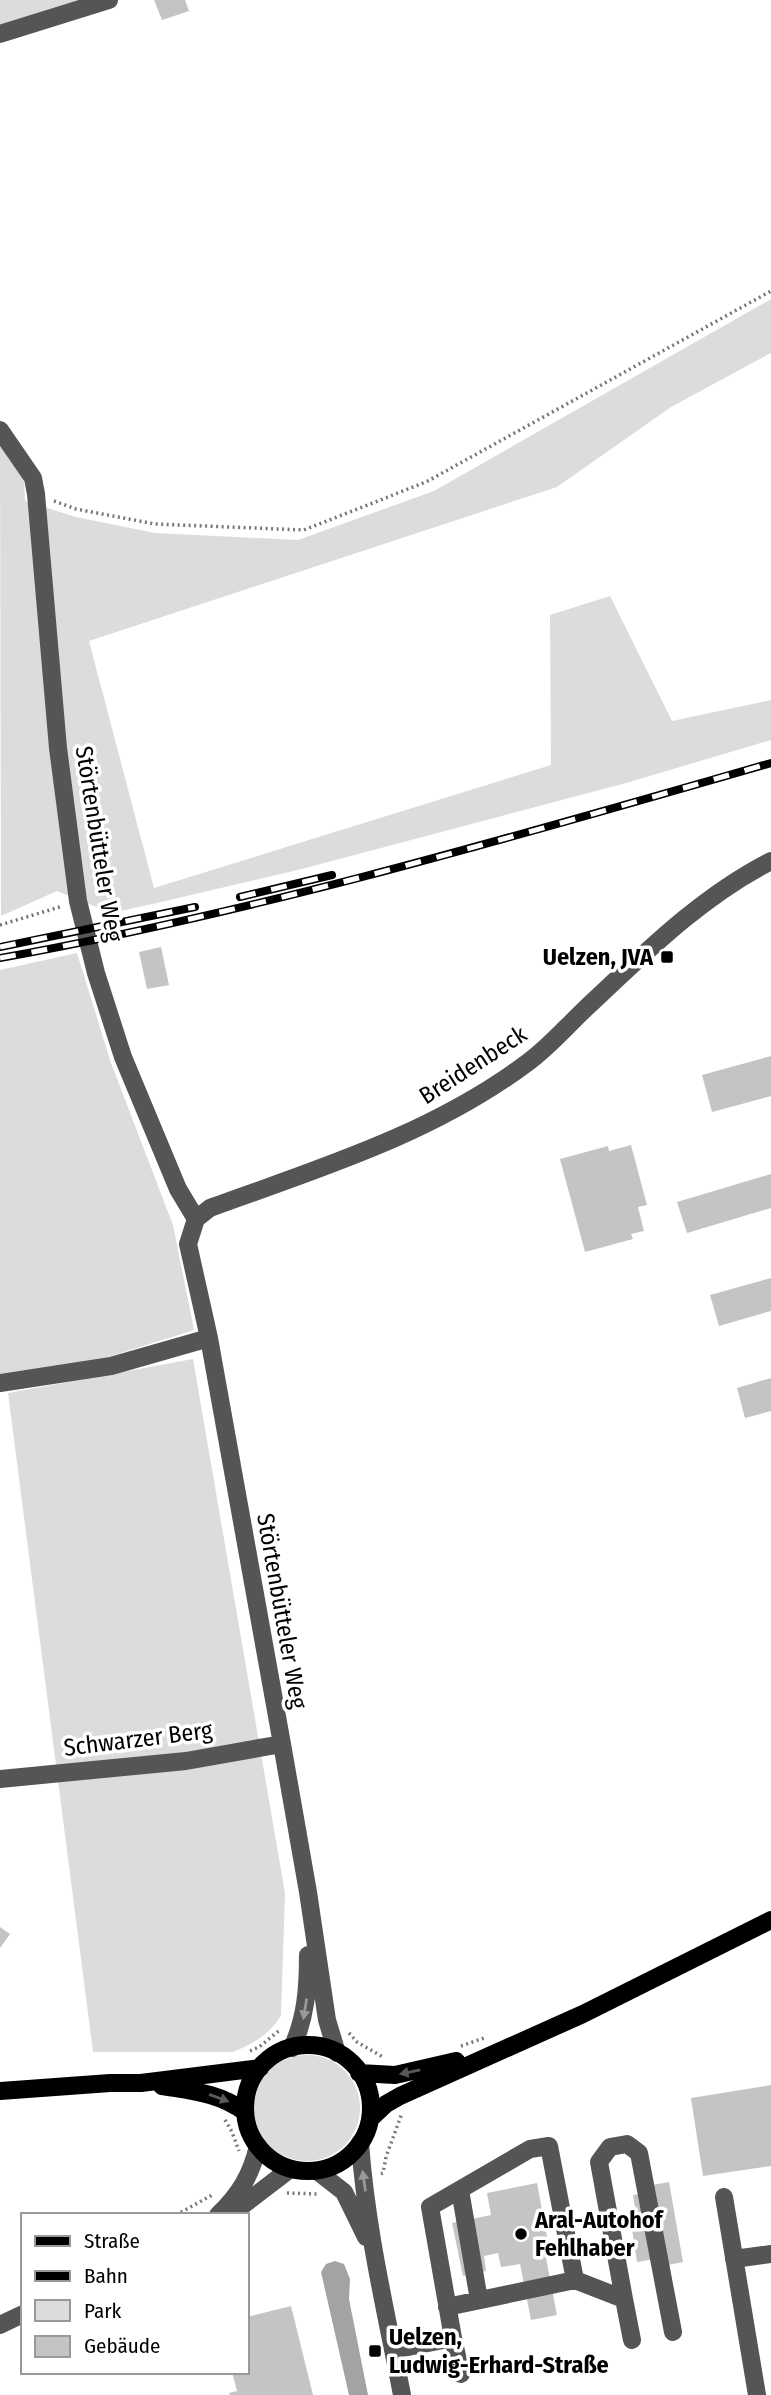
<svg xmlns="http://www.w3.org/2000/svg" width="771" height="2395" font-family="'Fira Sans Condensed',sans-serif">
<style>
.green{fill:#dcdcdc}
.water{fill:#a3a3a3}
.building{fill:#c4c4c4}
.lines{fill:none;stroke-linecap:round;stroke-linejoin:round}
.path{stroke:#777;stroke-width:3.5;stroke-dasharray:2 3.5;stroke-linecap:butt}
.minor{stroke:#555;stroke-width:18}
.major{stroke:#000;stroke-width:18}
.rail-casing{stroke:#000;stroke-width:8}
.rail{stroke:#fff;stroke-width:5;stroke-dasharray:16;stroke-linecap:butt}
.oneway{fill:#999}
.oneway2{fill:#595959}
.poi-dot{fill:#000;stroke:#fff;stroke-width:2.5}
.labels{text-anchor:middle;stroke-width:7;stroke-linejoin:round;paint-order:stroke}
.street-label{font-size:24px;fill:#000;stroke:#fff}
.poi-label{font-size:24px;font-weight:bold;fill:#000;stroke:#fff;text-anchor:start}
</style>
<rect width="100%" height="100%" fill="#fff"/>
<path class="green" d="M0,0H80L0,26Z
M771,299V353L671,407L557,487L89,641L154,888L551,765L550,615L610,596L672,721L771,700V740L626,783L298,870L157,903L111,913L57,891L1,916L0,445L24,479L25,501L76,517L155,533L298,540L434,491Z
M77,953L111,1063L173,1225L194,1330L108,1357L0,1377V970Z
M193,1359L285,1893L281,2015C271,2034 252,2044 233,2052H93L8,1393Z
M254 2108a53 53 0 1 1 106 0a53 53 0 1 1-106 0Z"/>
<path class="water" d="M335,2261L344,2264L350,2279L349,2299L368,2395H349L321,2272L326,2264Z"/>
<path class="building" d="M154,0H185L189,11L162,20Z
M161,947L169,985L147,989L139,952Z
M771,1056V1096L712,1112L702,1075Z
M631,1145L647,1205L638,1207L644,1231L631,1234L633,1239L585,1252L560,1159L608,1146L609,1151Z
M771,1174V1208L687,1233L677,1202Z
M771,1278V1311L719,1326L710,1295Z
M771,1378V1411L745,1418L737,1388Z
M0,1927L10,1934L0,1948Z
M771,2085V2166L703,2176L691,2098Z
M669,2182L683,2262L668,2265L667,2257L637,2262L632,2229L638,2228L633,2195L653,2192L652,2185Z
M537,2183L551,2258H546L557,2315L531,2320L520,2264L501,2267L498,2253L484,2256L486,2271L463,2276L452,2223L491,2215L487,2193Z
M291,2306L313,2395H230L229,2393L237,2391L232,2372H247V2317Z"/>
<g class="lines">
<path class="path" d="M54,501L76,509L155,524L304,530L426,482L771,291
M0,925L63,906
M349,2033L357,2042L383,2057
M461,2046L487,2037
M250,2051L259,2047L281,2029
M225,2120L232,2132L239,2151
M381,2174L383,2173L386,2157L402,2113
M287,2193L318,2194
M176,2215L214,2194"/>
<path class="minor" d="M0,34L109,0
M0,430L33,478L36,494L58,748L78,901L96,973L123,1057L178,1189L196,1219L188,1244L209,1338L282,1744L308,1892L327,2020L337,2053
M196,1219L210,1208C320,1168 432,1134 527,1063C548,1048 566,1027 585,1009C643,955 700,897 771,861
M0,1383L111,1366L209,1338
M0,1779L186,1761L282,1744
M292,2048C306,2017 308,1988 308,1955
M360,2143C366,2228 386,2312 402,2395
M317,2171L344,2192L366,2237
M460,2190L479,2300
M724,2197L757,2395
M218,2215C240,2194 251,2175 258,2146
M230,2215L290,2169
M734,2259L771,2254
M575,2280L624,2299L632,2340
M624,2299L599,2162L610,2147L627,2144L639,2153L673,2332
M447,2307L575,2280L549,2146L530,2149L430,2207L453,2338
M0,2325L23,2314
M393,2350L453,2338L461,2374"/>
<path class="major" d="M245 2108a63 63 0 1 1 126 0a63 63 0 1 1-126 0Z
M359,2073L395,2075L456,2061
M162,2086C192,2091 220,2093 245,2112
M0,2091L110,2083H141L260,2068
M370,2119L386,2104L400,2096L583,2014L771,1920"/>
<g class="rail-casing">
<path id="rail" d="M240,897L332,875
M0,947L195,907
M0,958C261,911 516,836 771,763"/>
</g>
<use href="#rail" class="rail"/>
</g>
<defs><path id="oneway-solid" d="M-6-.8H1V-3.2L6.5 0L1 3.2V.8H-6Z" transform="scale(1.75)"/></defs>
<g class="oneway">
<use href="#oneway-solid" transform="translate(305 2009) rotate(99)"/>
<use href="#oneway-solid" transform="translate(364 2181) rotate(-98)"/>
</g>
<g class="oneway2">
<use href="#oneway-solid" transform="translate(410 2072) rotate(169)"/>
<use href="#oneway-solid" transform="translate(219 2098) rotate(20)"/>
</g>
<g class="poi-dot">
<rect x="660" y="950" width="14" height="14" rx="3.5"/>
<circle cx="521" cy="2234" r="7"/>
<rect x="368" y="2344" width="14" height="14" rx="3.5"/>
</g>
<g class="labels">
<g class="street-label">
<text transform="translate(99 844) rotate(81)" y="8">Störtenbütteler Weg</text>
<text transform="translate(473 1065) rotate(-33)" y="8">Breidenbeck</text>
<text transform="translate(282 1611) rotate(80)" y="8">Störtenbütteler Weg</text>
<text transform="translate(138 1739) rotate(-7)" y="8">Schwarzer Berg</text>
</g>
<g class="poi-label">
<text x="653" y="965" text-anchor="end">Uelzen, JVA</text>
<text x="535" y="2228">Aral-Autohof<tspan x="535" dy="28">Fehlhaber</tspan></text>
<text x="389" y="2345">Uelzen,<tspan x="389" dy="28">Ludwig-Erhard-Straße</tspan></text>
</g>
</g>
<rect x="21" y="2213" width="228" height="161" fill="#ffffff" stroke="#999999" stroke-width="2"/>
<rect x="35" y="2236" width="35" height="10" fill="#000000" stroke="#999999" stroke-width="2"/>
<text x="84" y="2248" font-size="21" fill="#000000">Straße</text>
<rect x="35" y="2271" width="35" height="10" fill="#000000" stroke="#999999" stroke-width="2"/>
<text x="84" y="2283" font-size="21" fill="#000000">Bahn</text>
<rect x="35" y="2300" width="35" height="21" fill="#dcdcdc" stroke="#999999" stroke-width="2"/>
<text x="84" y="2318" font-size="21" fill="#000000">Park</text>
<rect x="35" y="2336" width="35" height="21" fill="#c4c4c4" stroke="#999999" stroke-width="2"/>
<text x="84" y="2353" font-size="21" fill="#000000">Gebäude</text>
</svg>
